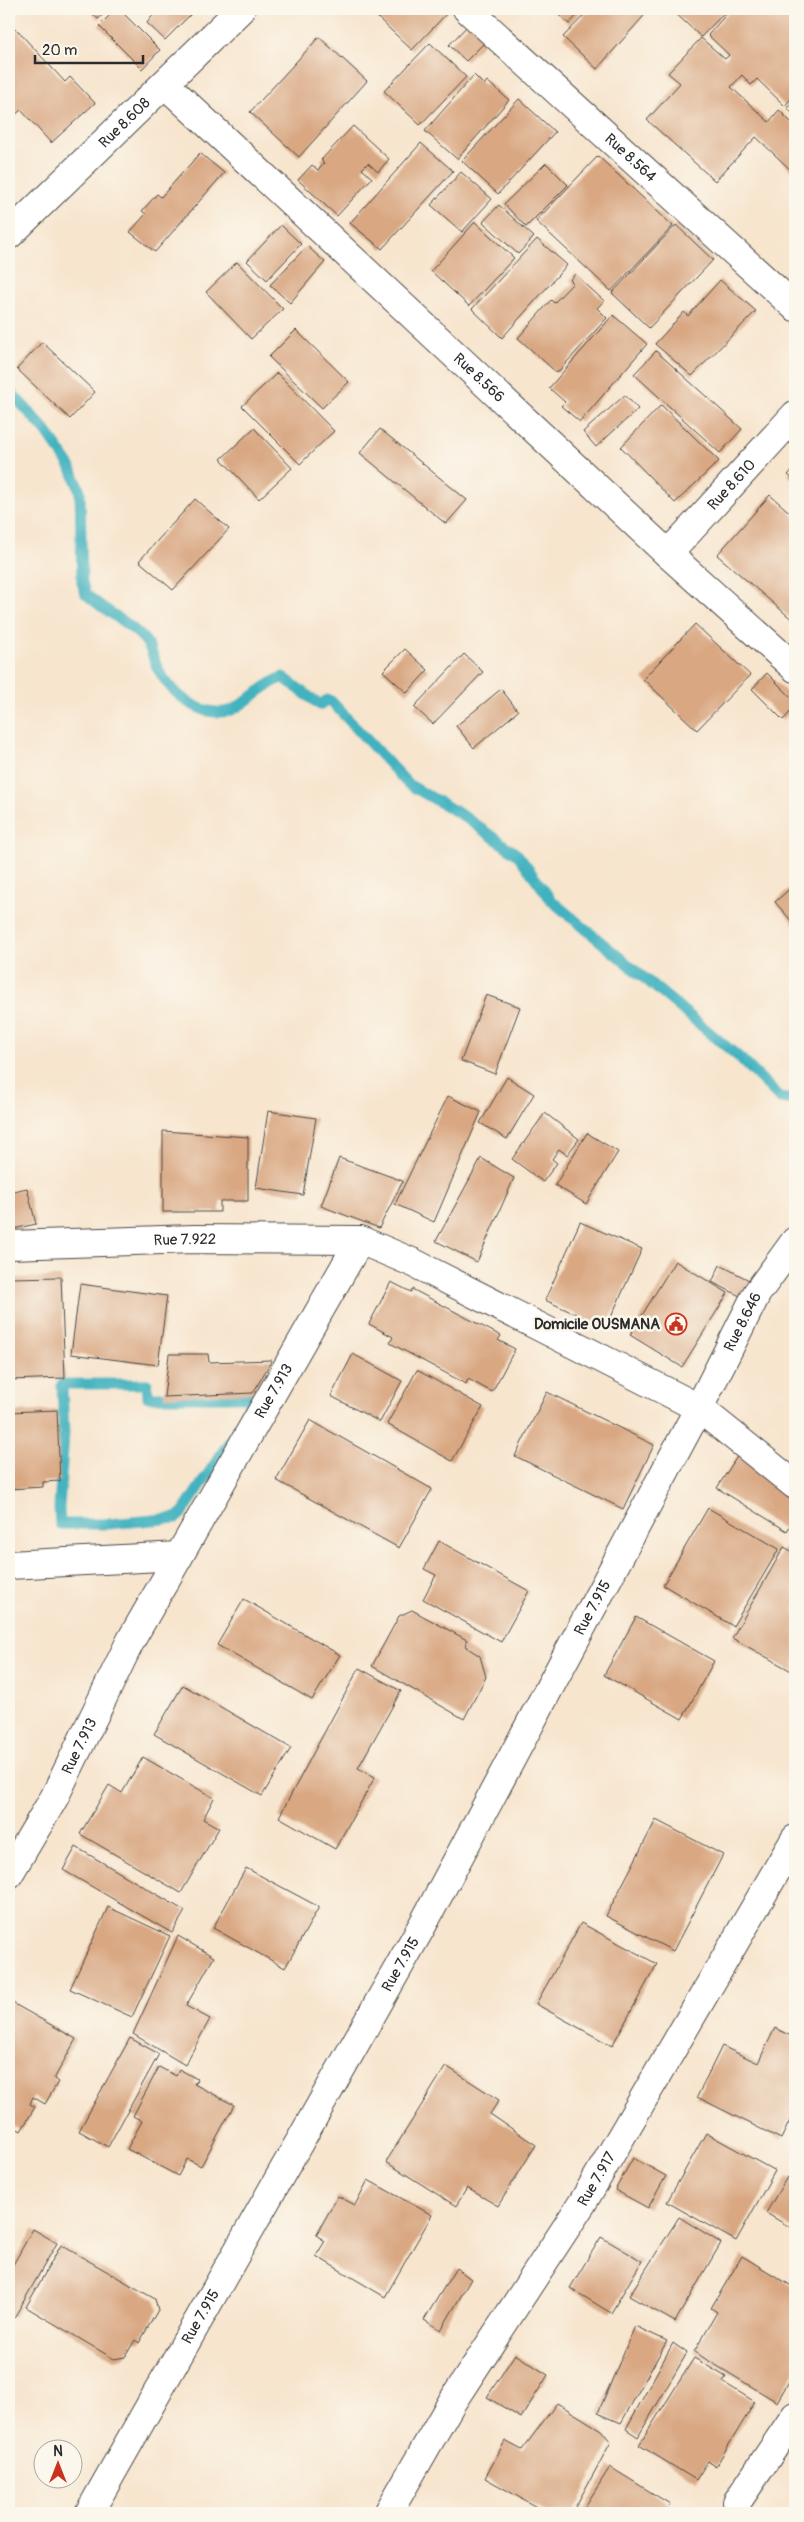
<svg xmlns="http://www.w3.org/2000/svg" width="804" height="2522" font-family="Pangolin,sans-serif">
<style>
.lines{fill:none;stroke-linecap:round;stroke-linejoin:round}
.stream{stroke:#43b2bf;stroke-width:11}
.building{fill:#d9a883}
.minor-casing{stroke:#4a4743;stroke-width:30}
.minor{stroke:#fff;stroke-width:28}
.labels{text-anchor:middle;stroke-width:5;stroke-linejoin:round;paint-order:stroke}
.street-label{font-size:15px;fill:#2b2b2b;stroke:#fbf7ec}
.poi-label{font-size:15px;font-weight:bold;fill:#2b2b2b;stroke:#fbf7ec;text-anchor:end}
</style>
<rect width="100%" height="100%" fill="#fbf7ec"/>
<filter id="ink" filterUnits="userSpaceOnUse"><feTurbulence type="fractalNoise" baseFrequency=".02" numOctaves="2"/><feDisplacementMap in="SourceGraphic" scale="10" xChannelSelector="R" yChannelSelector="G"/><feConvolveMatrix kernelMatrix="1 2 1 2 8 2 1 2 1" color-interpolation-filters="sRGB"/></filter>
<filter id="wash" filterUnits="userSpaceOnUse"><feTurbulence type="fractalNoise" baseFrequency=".0096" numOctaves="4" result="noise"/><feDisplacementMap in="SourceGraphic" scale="20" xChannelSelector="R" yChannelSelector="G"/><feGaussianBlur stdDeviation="1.12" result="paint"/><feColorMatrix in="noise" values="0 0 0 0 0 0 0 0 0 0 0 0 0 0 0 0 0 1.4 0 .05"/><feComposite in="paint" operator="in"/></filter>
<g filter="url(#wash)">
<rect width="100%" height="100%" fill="#f7e5ce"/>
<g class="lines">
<path class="stream" d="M9,390L46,431L70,466L80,491L82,583L86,594C103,610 128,622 143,638C152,647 153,659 158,669C171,693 200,718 229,711C241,708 264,684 283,677L320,705L327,700L331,701L408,784L462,815L518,855L552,901L740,1058L780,1098L795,1100
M62,1384H147L148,1397H253L239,1427L183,1512L176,1518L108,1524H60L59,1508L64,1433Z"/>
</g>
<g id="blocks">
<path class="building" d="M88,9H109L98,19Z
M116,9H119L160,50L142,69L99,26Z
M148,9H184L191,14L165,40L147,23L154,14Z
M383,9H447L449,11L412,50L376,16Z
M552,9H583L569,24Z
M590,9L649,10L597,69L563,37Z
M671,9H728L701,37Z
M731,9H793L795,11V94L785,106L757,79L751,85L742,75L731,87L769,122L779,110L795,126V174L756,137L715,181L647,120L680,83L668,73L701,38L725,59L729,55L708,35Z
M472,21L489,38L466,61L449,45Z
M16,29L65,82L70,77L95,103L51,143L21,110L15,115L9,107V35Z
M319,37L367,81L299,157L250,112Z
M430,43L466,77L420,125L384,91Z
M474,75L484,85L487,81L509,100L457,159L425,131Z
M519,99L555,132L498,194L462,161Z
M795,99V116L787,108Z
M353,126L389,159L378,172L368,163L362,169L372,178L337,216L298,180L312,165L318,170L324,163L321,160Z
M421,143L453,171L382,249L350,223Z
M200,153L224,173L155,252L130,232L146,214L142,211L157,194L161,197Z
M598,156L673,226L611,291L536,221Z
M546,163L568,185L526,227L504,204Z
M461,172L492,199L462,232L431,205Z
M499,205L534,237L518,254L483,222Z
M475,222L514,258L469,306L431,271Z
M281,225L301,244L267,280L247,261Z
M676,225L713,260L649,328L612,293Z
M537,239L567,265L502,338L472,309Z
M307,246L325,262L290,303L270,285Z
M237,262L283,309L251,339L206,292Z
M575,274L604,301L597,308L607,318L557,373L518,338L551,300L554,303L573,283L570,280Z
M720,280L756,311L692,376L655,344L684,312L688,316Z
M613,315L647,344L580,422L561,406L565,402L549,388Z
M296,330L349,382L322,408L269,357Z
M42,342L95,392L70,419L17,369Z
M656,351L742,429L720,453L634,374Z
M277,373L334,431L300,464L242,406Z
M625,395L638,409L596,447L583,432Z
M661,405L719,461L675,503L621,447Z
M254,428L292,468L259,499L221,459Z
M380,429L467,500L446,524L360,453Z
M795,467V481L788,475Z
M770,495L795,517V622L717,555Z
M195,499L229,529L173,590L139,561Z
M695,624L750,675L697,730L643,679Z
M405,649L428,670L407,693L383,671Z
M464,654L483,672L433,724L414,707Z
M767,673L795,701V707L783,720L752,689Z
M501,689L518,711L474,748L456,726Z
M795,884V925L775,902Z
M486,995L520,1007L495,1074L461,1061Z
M507,1077L534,1094L507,1139L480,1123Z
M448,1096L481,1112L434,1222L395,1204Z
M268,1111L316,1118L303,1195L256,1188Z
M545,1113L579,1139L567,1155L559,1149L552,1159L557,1163L543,1182L512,1159Z
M163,1131L248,1137V1201H220V1212H163Z
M587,1133L618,1152L586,1204L555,1185Z
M339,1158L403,1181L379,1228L321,1206Z
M481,1158L514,1178L477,1262L436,1241Z
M27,1188L36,1224L9,1230V1192Z
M580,1222L642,1249L606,1328L545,1300Z
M675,1261L728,1293L682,1367L630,1335Z
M720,1265L751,1281L742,1297L712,1282Z
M61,1277L65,1378L9,1380V1278Z
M391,1282L411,1292L412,1289L501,1336L498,1340L515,1349L492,1392L468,1379L466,1384L390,1343L393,1337L369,1324Z
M80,1284L167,1296L158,1365L71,1354Z
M169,1354H208L209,1362L272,1360L253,1393L164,1397Z
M353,1354L402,1381L380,1422L331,1396Z
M417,1370L483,1407L452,1461L387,1424Z
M547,1392L654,1445L623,1509L515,1456Z
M57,1410L60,1481L43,1482V1487L9,1489V1412Z
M310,1420L432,1489L399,1548L276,1480Z
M738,1455L795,1490V1518L787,1531L717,1488Z
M708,1508L779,1549L733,1626L663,1585Z
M439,1541L529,1591L501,1642L423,1599L436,1575L424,1569Z
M784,1547L795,1553V1673L732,1638Z
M244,1599L340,1655L312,1700L217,1645Z
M412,1610L467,1640L466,1647L480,1656L486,1677L464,1719L372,1666L399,1616Z
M636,1617L714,1661L682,1719L604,1675Z
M359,1668L401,1691L358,1768L375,1777L335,1849L279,1817Z
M183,1685L291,1748L262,1796L154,1734Z
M143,1757L214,1798L203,1819L219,1828L181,1893L80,1834L109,1785L122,1793Z
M656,1820L723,1855L673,1951L606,1916Z
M76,1847L185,1911L172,1933L63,1870Z
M246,1868L319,1907L285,1968L213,1928Z
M108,1907L170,1936L132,2017L70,1989Z
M581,1923L657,1964L612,2046L536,2004Z
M178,1936L214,1957L186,2006L210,2019L185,2065L133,2034Z
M9,2001L76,2039L54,2079L58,2082L45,2104L33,2097L30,2104L35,2107L21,2131L9,2124Z
M775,2028L795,2038V2110L781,2139L697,2097L722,2046L758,2063Z
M130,2038L159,2054L108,2147L79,2131Z
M446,2066L499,2100L490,2114L536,2145L498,2206L467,2188L456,2206L386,2162Z
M159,2067L176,2076L179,2069L197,2079L194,2084L234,2105L201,2166L187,2159L178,2176L127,2149L142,2121L133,2116Z
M706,2133L775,2171L736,2241L667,2202Z
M633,2158L666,2176L648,2208L615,2190Z
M787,2177L795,2181V2230L766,2213Z
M368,2180L432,2215L385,2297L316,2256L325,2241L316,2235L338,2196L355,2205Z
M679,2217L721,2243L675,2322L629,2296Z
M33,2229L57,2243L14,2318L9,2315V2272Z
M601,2237L642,2261L611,2313L570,2288Z
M61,2245L155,2299L158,2310L139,2343L135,2340L125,2357L114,2359L26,2307Z
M742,2256L795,2288V2371L777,2402L694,2352L717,2312L711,2308Z
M456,2268L471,2279L441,2330L424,2320Z
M635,2326L667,2341L621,2423L598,2413Z
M673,2343L687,2353L638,2437L626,2429Z
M515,2354L548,2375L521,2418L487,2397Z
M694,2358L726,2377L723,2382L755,2402L716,2466L708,2461L696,2480L639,2445Z
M557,2403L601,2430L611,2442L572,2513H547L485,2478L505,2441L522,2450Z
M610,2467L670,2504L665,2513H581Z"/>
</g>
</g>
<g filter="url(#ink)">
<use href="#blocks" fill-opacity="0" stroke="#4a4743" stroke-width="1"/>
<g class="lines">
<g class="minor-casing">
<g id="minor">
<path id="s1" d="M467,9L795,307"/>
<path id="s2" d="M165,84L668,554L795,668"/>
<path id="s3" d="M9,235L241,9"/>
<path id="s4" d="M668,554L795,415"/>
<path id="s5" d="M9,1245L194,1239L360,1240"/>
<path d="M9,1565L179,1556"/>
<path id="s6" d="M9,1874L54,1798L131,1640L360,1240L414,1263L699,1408L795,1485"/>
<path d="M737,2502L795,2416"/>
<path id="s7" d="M89,2513L422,1926L699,1408L757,1293L795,1241"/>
<path id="s8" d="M388,2513L452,2402L583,2202L795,1839"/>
</g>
</g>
<use href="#minor" class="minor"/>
</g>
</g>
<defs>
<g id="civic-ring" transform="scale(1.125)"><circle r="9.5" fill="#fbf7ec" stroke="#c8321e" stroke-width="1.5"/><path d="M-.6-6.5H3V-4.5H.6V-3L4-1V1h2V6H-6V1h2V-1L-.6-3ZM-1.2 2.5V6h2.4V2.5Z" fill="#c8321e"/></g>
</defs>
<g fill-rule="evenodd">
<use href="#civic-ring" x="676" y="1324"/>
</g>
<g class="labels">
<g class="street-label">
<text dy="5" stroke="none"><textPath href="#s3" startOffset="161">Rue 8.608</textPath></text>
<text dy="5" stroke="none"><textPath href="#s1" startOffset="221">Rue 8.564</textPath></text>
<text dy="5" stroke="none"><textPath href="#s2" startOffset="430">Rue 8.566</textPath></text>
<text dy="5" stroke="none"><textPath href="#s4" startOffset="94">Rue 8.610</textPath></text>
<text dy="5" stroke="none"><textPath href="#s5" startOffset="176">Rue 7.922</textPath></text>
<text dy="5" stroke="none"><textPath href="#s7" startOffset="1359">Rue 8.646</textPath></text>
<text dy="5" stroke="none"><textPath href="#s6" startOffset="551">Rue 7.913</textPath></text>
<text dy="5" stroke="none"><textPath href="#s7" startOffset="1036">Rue 7.915</textPath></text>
<text dy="5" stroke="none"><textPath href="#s6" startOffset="146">Rue 7.913</textPath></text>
<text dy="5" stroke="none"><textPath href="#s7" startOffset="631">Rue 7.915</textPath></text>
<text dy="5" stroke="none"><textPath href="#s8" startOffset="394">Rue 7.917</textPath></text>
<text dy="5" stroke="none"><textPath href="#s7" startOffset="226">Rue 7.915</textPath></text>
</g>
<g class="poi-label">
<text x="660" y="1329">Domicile OUSMANA</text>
</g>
</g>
<rect width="804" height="2522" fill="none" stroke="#fbf7ec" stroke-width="30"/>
<g transform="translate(58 2464)"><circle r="24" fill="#fbf7ec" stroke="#a8a59f"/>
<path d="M0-4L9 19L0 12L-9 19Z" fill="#c8321e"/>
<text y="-8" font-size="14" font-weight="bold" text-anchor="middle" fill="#2b2b2b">N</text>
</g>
<path d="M35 55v8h108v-8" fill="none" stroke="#2b2b2b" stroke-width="2.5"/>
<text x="42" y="55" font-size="15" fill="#2b2b2b" stroke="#fbf7ec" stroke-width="4" paint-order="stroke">20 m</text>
</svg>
